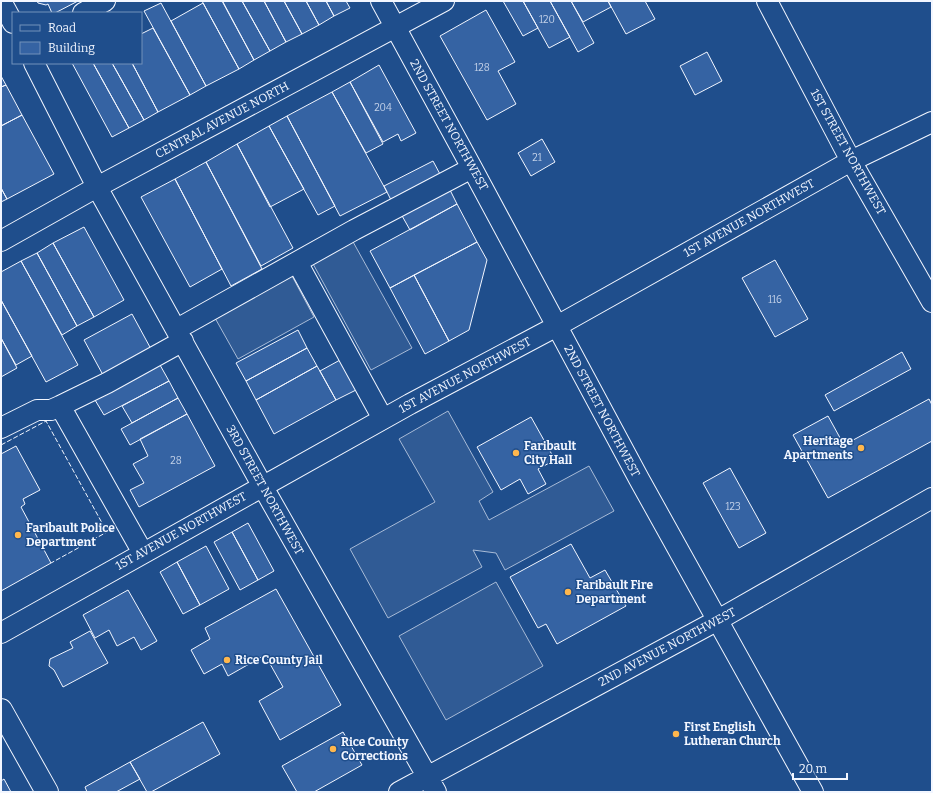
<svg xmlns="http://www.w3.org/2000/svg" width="933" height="793" font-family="Bitter,serif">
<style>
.parking{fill:#305b95;stroke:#a8bbd7}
.building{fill:#3563a3;stroke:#f2f6ff}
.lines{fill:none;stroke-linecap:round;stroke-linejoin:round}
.minor-casing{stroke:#f2f6ff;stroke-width:22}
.major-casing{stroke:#f2f6ff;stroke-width:24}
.minor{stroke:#1f4e8c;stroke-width:20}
.major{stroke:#1f4e8c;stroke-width:22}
.fence{stroke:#f2f6ff;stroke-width:1;stroke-dasharray:5 2;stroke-linecap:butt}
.poi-dot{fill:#ffb74d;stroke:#1f4e8c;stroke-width:1.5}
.labels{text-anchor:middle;stroke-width:3;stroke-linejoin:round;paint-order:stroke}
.number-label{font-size:10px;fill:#c3d1e8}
.street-label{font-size:12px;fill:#f2f6ff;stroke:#1f4e8c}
.poi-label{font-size:12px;font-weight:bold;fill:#f2f6ff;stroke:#1f4e8c;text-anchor:start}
</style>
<rect width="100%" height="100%" fill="#1f4e8c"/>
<path class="parking" d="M352,240L412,348L371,370L312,262Z
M292,276L314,317L238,359L215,318Z
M448,411L493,492L479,501L489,520L589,466L614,511L505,570L496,553L473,550L482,567L388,618L350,549L435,502L399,439Z
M496,582L543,666L446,720L399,636Z"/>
<path class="building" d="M37,1H78L55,13H52L48,4L46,5L38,3Z
M202,1H222L254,60L239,69Z
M225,1H242L270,51L254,60L223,2Z
M242,1H264L286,42L270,51Z
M264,1H284L302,34L286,42Z
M284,1H306L319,25L302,34Z
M306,1H326L334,16L319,25Z
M326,1H346L350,8L334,16Z
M503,1H523L538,28L523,36Z
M523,1H550L570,37L549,48Z
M550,1H571L594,43L578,52Z
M571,1H608L611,7L583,22Z
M608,1H645L655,19L626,34Z
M161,3L206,86L190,95L144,11Z
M203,3L239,69L206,86L171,21Z
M486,10L515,62L498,71L516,104L487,120L440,36Z
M153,28L190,95L158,112L132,63H141V34Z
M707,52L722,81L695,95L680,66Z
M72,63H93L129,128L112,137Z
M93,63H112L144,120L129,128Z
M112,63H132L158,112L144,120Z
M379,65L416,133L401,141L398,134L383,142L350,82Z
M1,76L6,85L1,87Z
M350,82L383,144L366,153L332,92Z
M6,85L22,115L1,126V87Z
M332,92L387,192L340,216L287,116Z
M22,115L54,174L7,199L1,188V126Z
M287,116L335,206L318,215L269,126Z
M269,126L304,189L270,207L237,144Z
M542,139L555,162L531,176L518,153Z
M237,144L293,248L261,266L206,162Z
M433,161L441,176L392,202L384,186Z
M206,162L262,269L231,286L175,179Z
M175,179L222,269L190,287L141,197Z
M1,188L7,199L1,202Z
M449,188L457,204L410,230L401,214Z
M457,204L477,242L390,288L370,251Z
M84,227L124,300L94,317L53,243Z
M477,242L487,260L469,330L449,341L414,275Z
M53,243L94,317L77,326L37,253Z
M37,253L77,326L62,335L21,261Z
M775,260L808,319L775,337L742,278Z
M21,261L78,365L46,382L1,300V272Z
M414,275L449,341L425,354L390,288Z
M1,300L32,356L16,365L1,338Z
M132,314L151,349L103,375L84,340Z
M298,330L307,348L246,381L236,363Z
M1,338L17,368L1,377Z
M307,348L317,366L256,400L246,381Z
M902,352L911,369L834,411L825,395Z
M340,360L356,390L336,400L320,371Z
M160,365L169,381L104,415L95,400Z
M317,366L336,400L274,434L256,400Z
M169,381L178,398L132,423L122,406Z
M178,398L187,414L130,445L121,429Z
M929,399L932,405V441L828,498L793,435L828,416L844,445Z
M187,414L215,466L139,507L130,490L144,483L133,464L148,456L140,439Z
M531,417L555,460L538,469L546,484L528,494L520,479L501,490L477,447Z
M16,446L40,490L23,499L25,504L21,507L51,563L1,591V454Z
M730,468L766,533L739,548L703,483Z
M248,523L274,571L258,580L232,532Z
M232,532L258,580L240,590L214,542Z
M571,544L590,578L605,570L626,606L557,644L546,624L538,628L510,577Z
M206,546L229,589L200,605L177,562Z
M177,562L200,605L183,614L160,572Z
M276,589L341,705L280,740L259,701L283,687L265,655L228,676L222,664L204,674L191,650L210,639L205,628Z
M128,590L157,641L141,650L134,637L117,646L109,630L95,638L83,615Z
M90,631L108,663L63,687L54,670L49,666L50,659L73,648L70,642Z
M203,722L220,754L151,792H147L130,762Z
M343,732L362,765L314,792H297L282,766Z
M130,762L140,779L116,792H87L85,787Z
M4,779L11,792H1V781Z"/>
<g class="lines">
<g class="minor-casing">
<path id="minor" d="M1,1L13,23
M381,1L472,168L639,479L813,792
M767,1L851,161L932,302
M83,13L105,1
M34,63L97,187L263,487L436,792
M1,241L97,187L444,1
M297,262L383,419
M177,329L354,230L472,168
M60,406L143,553
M1,428L37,410H51L60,406L107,383L183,341
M1,633L410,404L557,326L851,161L932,122
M399,792L718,620L932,498"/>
</g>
<g class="major-casing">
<path id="major" d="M1,710L47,792"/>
</g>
<use href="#minor" class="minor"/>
<use href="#major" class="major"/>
<path class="fence" d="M1,445L46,421L107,532L51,563"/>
</g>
<g class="poi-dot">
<circle cx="861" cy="448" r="4"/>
<circle cx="516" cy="453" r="4"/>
<circle cx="18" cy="535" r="4"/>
<circle cx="568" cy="592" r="4"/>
<circle cx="227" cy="660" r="4"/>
<circle cx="676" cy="734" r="4"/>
<circle cx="333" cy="749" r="4"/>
</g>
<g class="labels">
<g class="number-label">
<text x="547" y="23">120</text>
<text x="482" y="71">128</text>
<text x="383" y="111">204</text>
<text x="537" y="161">21</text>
<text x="775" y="303">116</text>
<text x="176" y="464">28</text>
<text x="733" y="510">123</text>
</g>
<g class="street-label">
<text transform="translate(222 120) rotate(-28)" y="4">CENTRAL AVENUE NORTH</text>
<text transform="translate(449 125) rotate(61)" y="4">2ND STREET NORTHWEST</text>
<text transform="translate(848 152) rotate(61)" y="4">1ST STREET NORTHWEST</text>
<text transform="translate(749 218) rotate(-29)" y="4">1ST AVENUE NORTHWEST</text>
<text transform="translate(465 375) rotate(-28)" y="4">1ST AVENUE NORTHWEST</text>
<text transform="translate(602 411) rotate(62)" y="4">2ND STREET NORTHWEST</text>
<text transform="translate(265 490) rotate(61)" y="4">3RD STREET NORTHWEST</text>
<text transform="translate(181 531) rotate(-29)" y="4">1ST AVENUE NORTHWEST</text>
<text transform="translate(667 647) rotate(-28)" y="4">2ND AVENUE NORTHWEST</text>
</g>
<g class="poi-label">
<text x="853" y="445" text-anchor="end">Heritage<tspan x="853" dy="14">Apartments</tspan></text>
<text x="524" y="450">Faribault<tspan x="524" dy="14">City Hall</tspan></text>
<text x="26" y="532">Faribault Police<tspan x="26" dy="14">Department</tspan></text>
<text x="576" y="589">Faribault Fire<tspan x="576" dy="14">Department</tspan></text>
<text x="235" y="664">Rice County Jail</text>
<text x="684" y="731">First English<tspan x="684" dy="14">Lutheran Church</tspan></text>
<text x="341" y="746">Rice County<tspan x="341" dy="14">Corrections</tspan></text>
</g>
</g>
<rect width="933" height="793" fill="none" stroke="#f2f6ff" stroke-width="4"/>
<rect x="12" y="12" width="130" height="52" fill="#1f4e8c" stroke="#7391ba"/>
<rect x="20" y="25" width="20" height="6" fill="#1f4e8c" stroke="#7391ba"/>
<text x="48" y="32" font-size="12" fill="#f2f6ff">Road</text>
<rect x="20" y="42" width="20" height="12" fill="#3563a3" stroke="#7391ba"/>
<text x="48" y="52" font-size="12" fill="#f2f6ff">Building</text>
<path d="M793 773v6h54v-6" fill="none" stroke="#f2f6ff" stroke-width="2"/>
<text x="799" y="773" font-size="12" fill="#f2f6ff" stroke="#1f4e8c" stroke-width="3" paint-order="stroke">20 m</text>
</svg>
